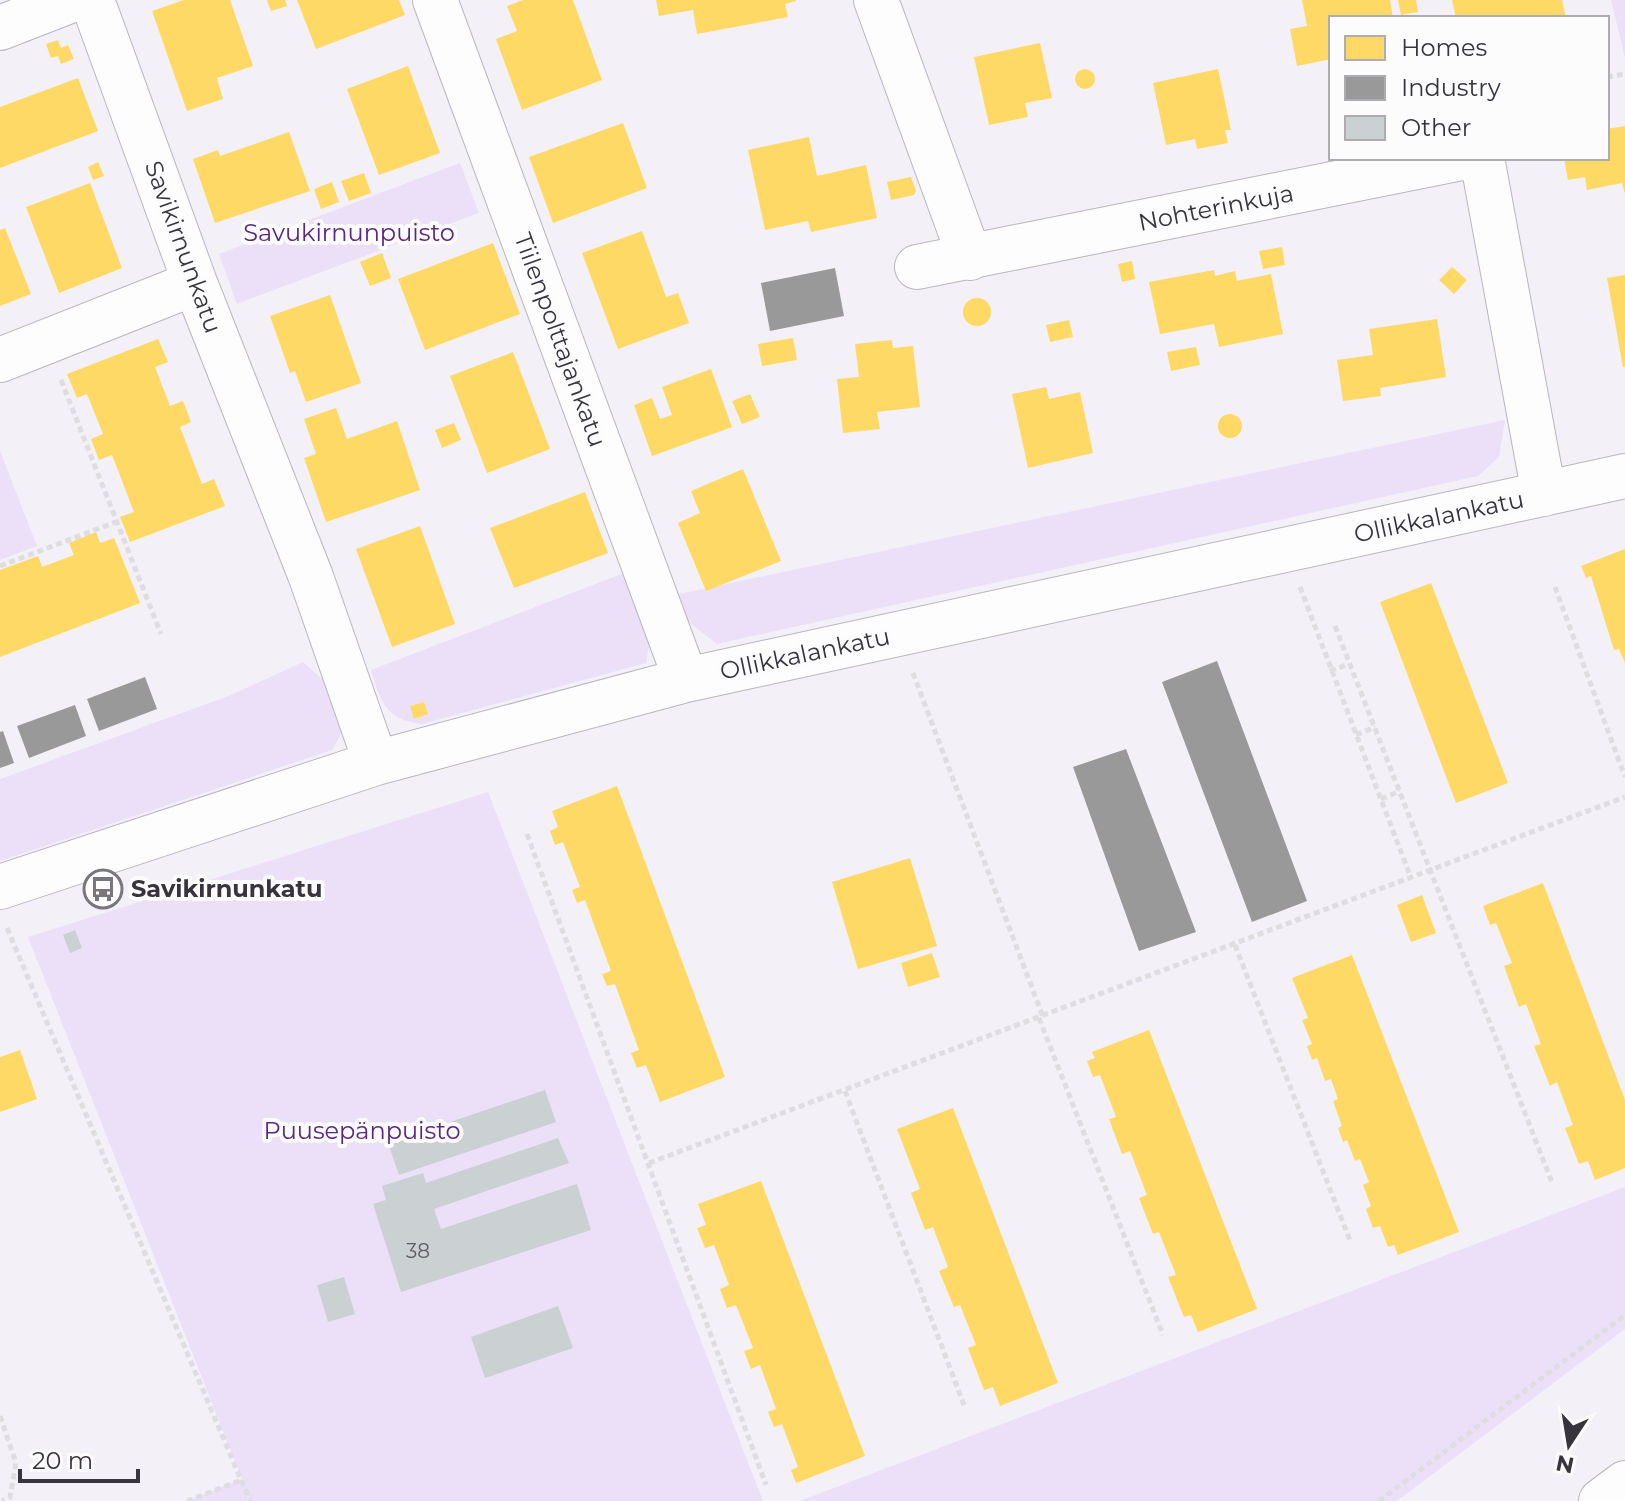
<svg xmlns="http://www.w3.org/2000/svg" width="1625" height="1501" font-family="Montserrat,sans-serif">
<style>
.green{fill:#ebe0f8}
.homes{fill:#ffd966}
.industry{fill:#999}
.building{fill:#cbd0d2}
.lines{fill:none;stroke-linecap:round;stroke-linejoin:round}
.minor-casing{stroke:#b9b6be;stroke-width:46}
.primary-casing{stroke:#b9b6be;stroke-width:46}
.path{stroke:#dedddf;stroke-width:5;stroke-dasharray:6 4;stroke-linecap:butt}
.minor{stroke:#fdfdfe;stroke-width:44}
.primary{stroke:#fdfdfe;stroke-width:44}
.labels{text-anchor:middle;stroke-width:8;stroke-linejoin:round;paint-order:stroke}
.number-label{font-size:20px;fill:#5d5b63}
.street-label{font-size:24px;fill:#38343e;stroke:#fcfcfc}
.park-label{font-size:24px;fill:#5b2685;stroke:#fcfcfc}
.poi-label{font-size:24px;font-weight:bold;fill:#38343e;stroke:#fcfcfc;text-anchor:start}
</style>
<rect width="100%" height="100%" fill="#f3f0f8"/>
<path class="green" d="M1611,0H1625V58Z
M460,163L479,213L237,304L219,254Z
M1505,420L1499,457L1478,476L717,644L686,620L679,594Z
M0,451L37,546L0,560Z
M624,573L651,634L646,663L422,724C386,720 380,701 371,670Z
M303,662L323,680L343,730L332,750L0,861V779L231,695Z
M488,792L763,1501H187L242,1479L28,937Z
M1625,1187V1329L1397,1501H800Z"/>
<path class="homes" d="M184,0H230L253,66L217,78L223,99L187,111L152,11Z
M267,0H285L287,6L271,11Z
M297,0H399L405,15L316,49Z
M523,0H573L602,80L522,110L496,39L517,31L507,6Z
M656,0H796V1L785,4L788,17L697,34L693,10L659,16Z
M1302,0H1390L1393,18H1331V25H1328L1331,59L1297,66L1290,29L1307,26Z
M1398,0H1416L1418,12L1401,15Z
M1452,0H1562L1566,18H1456Z
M58,40L61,48L68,45L74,59L61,64L58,56L51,58L46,44Z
M1040,43L1052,98L1025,103L1028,117L989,125L974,57Z
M408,66L440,153L379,175L347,89Z
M1075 79a10 10 0 1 1 20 0a10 10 0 1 1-20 0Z
M1218,69L1231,130H1225L1228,143L1197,149L1195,139L1166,145L1153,83Z
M78,78L98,131L0,168V107Z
M623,123L647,188L553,223L529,157Z
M1625,126V194L1622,183L1587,190L1585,177L1568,180L1564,158H1607V129Z
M289,132L310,191L215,223L193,159L218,150L220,156Z
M809,137L817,176L866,165L877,218L811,232L808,221L765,230L748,150Z
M98,162L104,176L93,180L88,167Z
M364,173L371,193L349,201L341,181Z
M911,177L916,191L914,195L891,200L887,182Z
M332,182L339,202L321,209L314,189Z
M90,183L122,268L59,293L26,207Z
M5,228L31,294L0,306V230Z
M642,231L666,297L678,293L689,323L618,349L582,253Z
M493,243L520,314L425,350L398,279Z
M1282,247L1285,265L1263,269L1259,251Z
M382,253L391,278L370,286L360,262Z
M1132,261L1135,279L1122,282L1118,264Z
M1452,267L1467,280L1454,294L1439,280Z
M1214,270L1215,276L1235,271L1237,281L1271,274L1283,334L1219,347L1214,324L1160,334L1149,282Z
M1625,275V367H1623L1607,278Z
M330,295L361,383L306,402L295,371L290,373L270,316Z
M963 312a14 14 0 1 1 28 0a14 14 0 1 1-28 0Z
M1437,319L1446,377L1380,388L1381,396L1343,401L1337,360L1373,355L1369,329Z
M1069,320L1073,337L1050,342L1046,325Z
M793,338L797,360L762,366L758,344Z
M158,339L168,362L155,367L170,406L183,401L191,422L180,427L202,484L214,479L225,506L130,542L120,517L134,512L112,455L99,460L91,439L103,434L87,394L77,398L67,374Z
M892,340L893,348L913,346L920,407L877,412L880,429L843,433L837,379L859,377L855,344Z
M1196,347L1200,365L1171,371L1167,352Z
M513,352L550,449L487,473L450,376Z
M711,369L732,427L652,456L634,405L652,398L660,419L672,415L662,387Z
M1046,387L1049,399L1080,392L1093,453L1028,468L1012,394Z
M750,394L760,417L742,424L732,401Z
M336,408L347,439L397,421L420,490L326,522L304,458L316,454L304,419Z
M1218 426a12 12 0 1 1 24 0a12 12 0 1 1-24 0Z
M454,423L461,440L442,448L435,430Z
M743,469L781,561L706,591L678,523L700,513L691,491Z
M585,492L608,553L514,588L490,528Z
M420,526L455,624L392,647L356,549Z
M96,532L100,543L114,538L140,603L0,657V570L38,556L42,567L74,555L69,543Z
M1625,549V663L1619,649L1614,650L1591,576L1586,578L1581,566Z
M1431,583L1508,783L1456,803L1380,602Z
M424,702L428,714L414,719L410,706Z
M617,786L725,1077L660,1102L646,1065L637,1068L631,1053L639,1050L615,984L607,986L602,974L611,971L585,900L577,903L572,890L580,887L563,842L555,845L550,831L558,827L552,811Z
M910,858L937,946L858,969L832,882Z
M1543,883L1625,1100V1168L1595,1180L1588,1161L1579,1164L1565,1128L1573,1125L1557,1082L1550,1086L1534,1046L1541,1044L1526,1004L1519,1007L1504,966L1512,963L1496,923L1490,925L1483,906Z
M1422,895L1436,933L1411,942L1397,905Z
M932,953L940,977L908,987L901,963Z
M1352,955L1459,1232L1398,1255L1394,1245L1388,1247L1380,1226L1373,1228L1366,1209L1371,1206L1363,1185L1369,1182L1360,1159L1355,1161L1347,1140L1343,1142L1338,1128L1342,1126L1333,1101L1338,1099L1331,1079L1325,1081L1317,1058L1312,1060L1307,1046L1312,1044L1302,1020L1308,1018L1292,978Z
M1149,1030L1257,1309L1198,1332L1191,1315L1184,1317L1168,1277L1176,1275L1159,1232L1153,1234L1139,1198L1147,1195L1130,1151L1122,1154L1109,1119L1116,1117L1100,1075L1093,1077L1087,1061L1095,1058L1092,1052Z
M20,1050L37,1099L0,1112V1057Z
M953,1108L1058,1383L1000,1406L993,1387L984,1390L968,1348L976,1345L960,1305L954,1307L939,1271L948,1267L933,1227L925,1230L911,1193L920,1189L897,1129Z
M761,1181L865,1456L796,1483L791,1470L798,1467L782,1424L774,1427L768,1412L776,1409L760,1365L751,1369L744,1351L753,1348L736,1305L727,1308L720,1289L729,1285L714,1245L705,1248L697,1228L706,1225L698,1204Z"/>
<path class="industry" d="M835,268L844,316L770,331L761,283Z
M1217,661L1307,901L1252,922L1162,682Z
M145,677L157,709L99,731L87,699Z
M75,705L86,736L29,758L17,726Z
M3,731L14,763L0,768V732Z
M1126,749L1196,932L1139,951L1073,767Z"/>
<path class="building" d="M75,930L82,948L70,953L63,935Z
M545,1090L556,1122L399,1175L388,1143Z
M558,1138L569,1163L434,1209L441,1229L577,1184L591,1230L401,1292L373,1204L386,1200L382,1186L423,1173L426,1183Z
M344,1277L355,1314L328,1322L317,1285Z
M558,1306L573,1348L485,1378L471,1337Z"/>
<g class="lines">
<g class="minor-casing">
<path id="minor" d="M92,0L195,283L311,577L376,763
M435,0L686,680
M876,0L970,258
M0,28L72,0
M1482,158L1544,494
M917,267L1462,158
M0,360L195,283
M0,887L376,763L686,680L1625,476"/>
</g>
<g class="primary-casing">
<path id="primary" d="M1601,1501L1625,1483"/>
</g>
<path class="path" d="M1607,77L1625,74
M61,380L161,634
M0,566L116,522
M1300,587L1411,878
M1555,587L1625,777
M1335,626L1553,1185
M1330,671L1349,664
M913,673L1043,1017
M1356,735L1375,727
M1381,799L1400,791
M527,834L766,1485
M7,928L250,1501
M1235,945L1351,1243
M1039,1018L1163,1335
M845,1091L964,1405
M649,1163L1625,797
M0,1416L16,1463L10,1497L2,1501
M187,1501L242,1480
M1379,1501L1625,1315"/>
<use href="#minor" class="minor"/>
<use href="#primary" class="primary"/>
</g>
<defs>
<g id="bus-ring" transform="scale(2)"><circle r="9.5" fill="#fcfcfc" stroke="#79767f" stroke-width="1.5"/><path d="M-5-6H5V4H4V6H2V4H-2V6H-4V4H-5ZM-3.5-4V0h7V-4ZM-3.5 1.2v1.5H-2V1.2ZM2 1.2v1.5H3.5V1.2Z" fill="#79767f"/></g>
</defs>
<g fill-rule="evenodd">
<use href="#bus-ring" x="103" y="889"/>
</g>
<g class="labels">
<g class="number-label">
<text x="418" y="1258">38</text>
</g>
<g class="street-label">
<text transform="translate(1216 208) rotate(-11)" y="8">Nohterinkuja</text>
<text transform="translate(183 247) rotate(70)" y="8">Savikirnunkatu</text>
<text transform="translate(560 340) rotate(70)" y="8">Tiilenpolttajankatu</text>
<text transform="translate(1439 517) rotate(-12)" y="8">Ollikkalankatu</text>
<text transform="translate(805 654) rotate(-12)" y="8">Ollikkalankatu</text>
</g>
<g class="park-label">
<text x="349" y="241">Savukirnunpuisto</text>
<text x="362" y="1139">Puusepänpuisto</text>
</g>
<g class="poi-label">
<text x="131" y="897">Savikirnunkatu</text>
</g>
</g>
<rect x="1329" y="16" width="280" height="144" fill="#fcfcfc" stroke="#aeacb0" stroke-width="2"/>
<rect x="1345" y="36" width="40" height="24" fill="#ffd966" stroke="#aeacb0" stroke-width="2"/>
<text x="1401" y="56" font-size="24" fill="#38343e">Homes</text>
<rect x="1345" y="76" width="40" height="24" fill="#999999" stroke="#aeacb0" stroke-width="2"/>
<text x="1401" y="96" font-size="24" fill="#38343e">Industry</text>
<rect x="1345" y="116" width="40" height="24" fill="#cbd0d2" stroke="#aeacb0" stroke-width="2"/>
<text x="1401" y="136" font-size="24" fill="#38343e">Other</text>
<g transform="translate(1569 1445) rotate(192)" stroke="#fcfcfc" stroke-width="6" paint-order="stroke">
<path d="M0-6L14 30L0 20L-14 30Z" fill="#38343e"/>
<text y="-12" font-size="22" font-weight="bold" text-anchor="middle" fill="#38343e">N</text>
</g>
<path d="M20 1469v12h118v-12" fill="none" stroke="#38343e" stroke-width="4"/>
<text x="32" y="1469" font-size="24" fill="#38343e" stroke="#fcfcfc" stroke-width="6" paint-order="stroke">20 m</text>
</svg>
